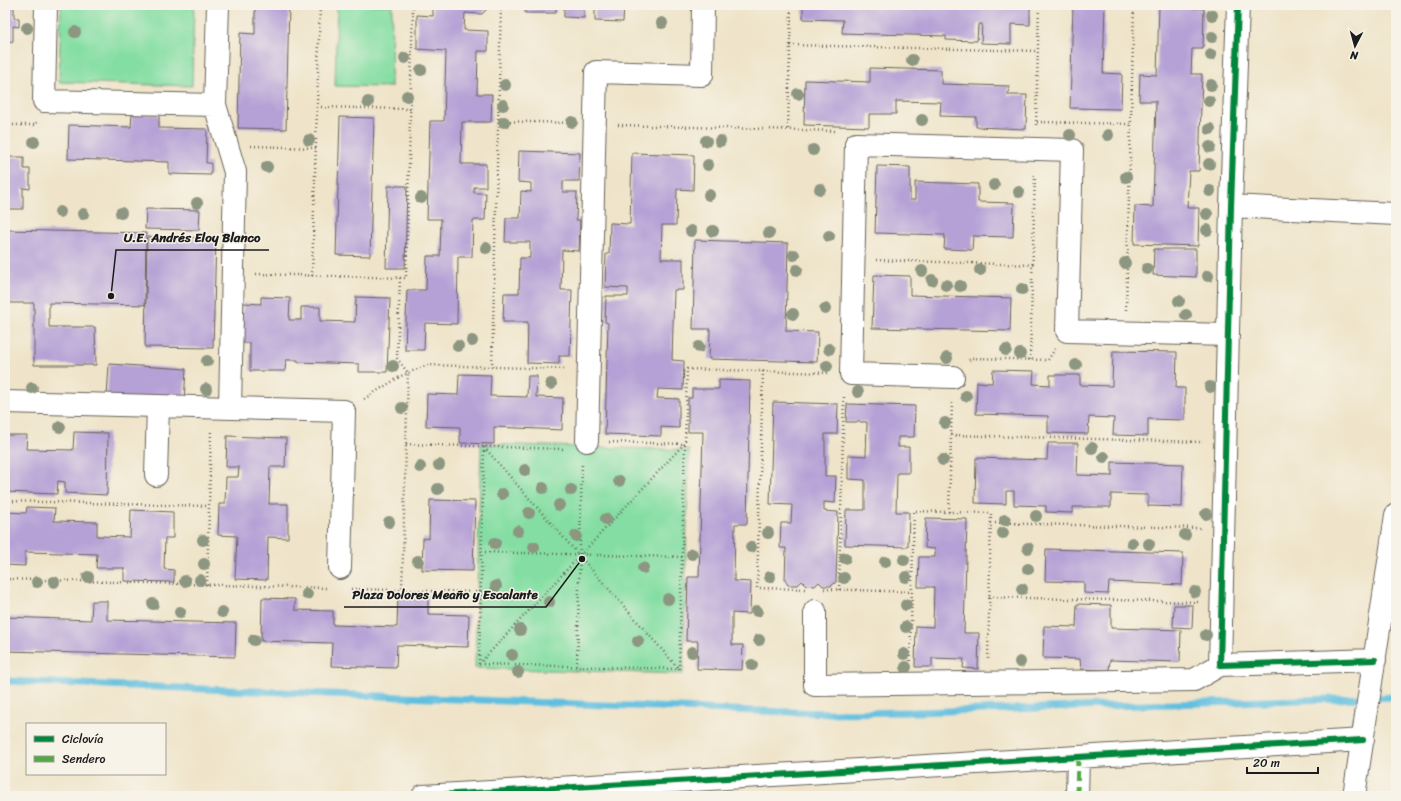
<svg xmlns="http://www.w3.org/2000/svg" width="1401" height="801" font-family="Sriracha,sans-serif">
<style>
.green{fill:#84dea3;stroke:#507d60}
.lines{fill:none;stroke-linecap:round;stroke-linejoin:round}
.stream{stroke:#61bfdf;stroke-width:7}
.building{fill:#b6a1d6}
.minor-casing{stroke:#666259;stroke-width:24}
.path{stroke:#666259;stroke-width:2.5;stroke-dasharray:1 3;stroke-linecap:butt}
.minor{stroke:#fff;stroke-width:22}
.quiet{stroke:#52a943;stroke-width:5;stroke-dasharray:10 5;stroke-linecap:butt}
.cycleway-casing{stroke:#f7f3e8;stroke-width:8}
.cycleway{stroke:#00873e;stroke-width:6}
.tree{fill:#8c9680}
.leader{fill:none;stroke:#1c1c1c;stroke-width:1.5}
.callout-dot{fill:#1c1c1c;stroke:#f7f3e8;stroke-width:1.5}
.callout-label{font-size:13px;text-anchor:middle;font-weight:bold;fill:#1c1c1c;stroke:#f7f3e8;stroke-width:3;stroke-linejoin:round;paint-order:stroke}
</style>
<rect width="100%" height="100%" fill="#f7f3e8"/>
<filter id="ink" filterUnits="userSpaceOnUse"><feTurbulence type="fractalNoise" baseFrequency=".025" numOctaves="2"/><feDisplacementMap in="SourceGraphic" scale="8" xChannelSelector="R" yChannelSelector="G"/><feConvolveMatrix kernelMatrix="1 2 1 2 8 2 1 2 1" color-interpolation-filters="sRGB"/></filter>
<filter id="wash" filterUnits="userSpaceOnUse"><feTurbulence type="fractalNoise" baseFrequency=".012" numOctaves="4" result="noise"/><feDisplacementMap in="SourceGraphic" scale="16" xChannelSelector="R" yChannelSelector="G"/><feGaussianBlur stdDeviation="0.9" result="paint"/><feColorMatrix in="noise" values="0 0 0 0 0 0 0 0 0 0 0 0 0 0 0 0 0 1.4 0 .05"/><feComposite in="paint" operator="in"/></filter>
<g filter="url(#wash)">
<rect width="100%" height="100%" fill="#efe4c9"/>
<path class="green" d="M61,5H194L192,86L59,82Z
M337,5H392L391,87L335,86Z
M481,444L689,450L683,674L475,668Z"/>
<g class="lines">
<path class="stream" d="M5,681L755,711L829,713L914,712L1396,697"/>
</g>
<g id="blocks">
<path class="building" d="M255,5H289L286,129L238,128L240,33L255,34Z
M433,5H491L482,14L465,13L464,30L488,31V51H478L477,94H492L491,122H462L461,164H486V187H474V193H486L485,220H473L472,257H458L457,324L425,323L424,350H405L407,290H426L427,256H440L441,219H427L430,121H444L446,51L417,49V15L433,16Z
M526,5H556V13H525Z
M564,5H584V18L564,17Z
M595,5H624L623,22L595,21Z
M637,5H662V7L637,6Z
M803,5H1030V25L1011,24V44L981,43L982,24H978L977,41L946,40V36L842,33L843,20L803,19Z
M1073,5H1105L1103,73L1122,74L1121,109L1070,108Z
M1159,5H1193V8L1204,9L1203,49H1192L1191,74H1202L1199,171H1189L1187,208H1199L1198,246L1134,244L1135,206L1153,207L1156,101H1139L1140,74L1157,75Z
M5,6H14V18H19V27L13,26V42L5,41Z
M870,68L941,70V84L1009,86L1008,95H1027L1026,129L976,127V117L940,116L941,102L896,101V114H869V127L804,125L805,80L870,82Z
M132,114L159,115V128L207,129L206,163H211V175L169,174V162L68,159L69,125L131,127Z
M340,117L374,118L370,256L336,255Z
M519,151L580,153L579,181H563V192H577L576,220H580L579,251L562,250L561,290H572L570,356H559V364L527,363L528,322H503L504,293H519L520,258H530V242H505L506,218H520L521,191L531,192V183L518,182Z
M632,153L694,155L693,190L677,189L676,225H662L661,259H683V290H674L672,360L684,361L683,390L658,389L657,398L679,399V428L661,427V436L605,434L608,323L605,322L606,296H628V288L605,287L606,254H609L610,223L630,224Z
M5,157H24V169H30V189L23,188V209H5Z
M877,166L910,167V200H915V182L978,184V202L1014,203L1013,237L973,236L972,250L944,249L945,235L875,233Z
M388,186H407L405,268H386Z
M146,209L200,210L199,230L145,229Z
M5,230L146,233L145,305L49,303V327H95L96,365H34V303H5Z
M147,237L216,238L213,348L145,347Z
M695,240L788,243L786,331L818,332L817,362L709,359L710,329H693Z
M1154,249H1196V277L1153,275Z
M874,275L910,276V295L1011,298L1010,331L872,328Z
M261,297L290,298L289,320H301V307H320V321L355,322L356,297L390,298L387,372H359V364L298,362V360H286L285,371H250V343H241L243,303L261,304Z
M1113,351L1177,352L1176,388H1185V420L1148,419V436L1113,435L1114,418L1089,417L1088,434L1048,433V416L976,414L977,382L992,383L993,370L1034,371L1033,384L1050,385V375H1080V385L1112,386Z
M109,364L186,369L184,402L107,397Z
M459,374L491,375L490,396L527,397L528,376H537L536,397L563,398L562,430L494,427V444L460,443V427L426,426L427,394L458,395Z
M719,380L750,381L747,524H735L734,581L751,582L750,614L732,613V645H743L742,670L697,669L698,641H686L688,577H699L703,432H688V398H692V389H719Z
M773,402L838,404L837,434H825V476H836L835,503L824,502V511L838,512L836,582L831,586H823L819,582L815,586L806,585L802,581L798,585H788L785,580L786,548H780L781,523H791L792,505L770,504Z
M847,404L915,406L914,437H898V447H909V473H897L896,512H909L908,547L845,545L846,510H865V480L848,479V455L866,456L867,422H846Z
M74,432L108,433L107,495L65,493V482L58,481L57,494L5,492V435H27L26,449L73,450Z
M227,436L286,438L285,467H270L269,504H288V538L268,537L267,580L235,579L237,536L218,535L219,504H225L226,477H238L239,467H226Z
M1048,443H1078L1077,475L1112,476V462L1183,464L1182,507L1148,506V495L1111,494V507H1073V513L1046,512V506L1014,505V491H1006V504L975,503L976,458L1047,460Z
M430,500L475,501L473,571L422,570L423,538L429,539Z
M27,507L55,508L54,521L97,522V536L130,537L131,510L173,512V538H165L164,569L174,570V582L124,581V568H96L97,554L25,552V566L5,565V512L26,513Z
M926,518L967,519L964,633H979L978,669L963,668L964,659L932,658V667H915L916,626L933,627L934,587H918L919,557H935V549L925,548Z
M1046,549L1183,553L1182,585L1109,582L1108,594L1084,593V582L1045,581Z
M398,593L428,594V614L469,615L468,647L397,645L396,668L331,666L332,643L261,641L262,598L295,599V610L333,611V625L397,627Z
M92,601H107V620L236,623L235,657L5,651V617L91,620Z
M1077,604L1111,605V628L1181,630L1180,662L1110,660L1109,670L1081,669L1080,659L1043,658L1044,626L1076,627Z
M1174,605H1193L1192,628L1173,627Z"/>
</g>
</g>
<g filter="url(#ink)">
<use href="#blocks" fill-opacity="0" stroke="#666259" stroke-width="1"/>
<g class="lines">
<g class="minor-casing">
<path id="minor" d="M46,5L44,101L215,105
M218,5L215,105L235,172L230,408
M1238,5L1231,206L1220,665L1375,660
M1231,206L1396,214
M953,377L851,374L856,144L1072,150L1067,331L1228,335
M5,402L344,411L340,568
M587,441L596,72L702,75L703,5
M156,475L158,406
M815,611V685L1194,680L1220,665
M423,796L1363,740
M1077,796L1078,757
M1354,796L1396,515"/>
</g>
<path class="path" d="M790,45L1038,51
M317,107L410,109
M498,121L571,123
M1037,122L1130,124
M5,125H35L37,122
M618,125L837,131
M1036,125L1039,5
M788,129L791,5
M251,146L316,148
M876,260L1033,265
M256,274L406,278L413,5
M312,276L320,5
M400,278L397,358L408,373L402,590
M1126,310L1134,5
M969,360L971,358L1048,360L1055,349
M1030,360L1035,172
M492,367L501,5
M763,371L757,588L807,589
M364,399L401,376L427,365L566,369
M951,435L1203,442
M609,442L685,444
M406,444L565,449
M484,447L679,669
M5,501L209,506
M949,512L952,401
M991,523L1200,528
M481,552L682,557
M5,579L328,588
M207,585L211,430
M351,589L480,592
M824,589L912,592
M839,590L844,396
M989,597L1198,602
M910,661L914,511L991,513L988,661
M479,664L684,444
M479,664L484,447
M479,664L679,669
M577,666L582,463
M679,669L687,369L828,373"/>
<use href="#minor" class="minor"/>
<path class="quiet" d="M1077,796L1078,757"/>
<g class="cycleway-casing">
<path id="cycleway" d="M1238,5L1231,206L1220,665L1375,660
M423,796L1363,740"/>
</g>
<use href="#cycleway" class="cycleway"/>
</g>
<g class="tree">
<circle cx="1212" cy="15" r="6"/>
<circle cx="662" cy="23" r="6"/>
<circle cx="27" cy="28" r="6"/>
<circle cx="75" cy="32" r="6"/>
<circle cx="1212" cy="37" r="6"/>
<circle cx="1211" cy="55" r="6"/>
<circle cx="405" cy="58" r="6"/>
<circle cx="912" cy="60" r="6"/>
<circle cx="421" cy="70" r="6"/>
<circle cx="505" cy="85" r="6"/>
<circle cx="1211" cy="85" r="6"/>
<circle cx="798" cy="94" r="6"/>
<circle cx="407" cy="96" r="6"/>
<circle cx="1209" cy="101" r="6"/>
<circle cx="368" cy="102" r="6"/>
<circle cx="503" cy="105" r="6"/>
<circle cx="922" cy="120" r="6"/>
<circle cx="504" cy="122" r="6"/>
<circle cx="572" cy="122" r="6"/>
<circle cx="1210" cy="129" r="6"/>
<circle cx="1070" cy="135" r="6"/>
<circle cx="1108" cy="135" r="6"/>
<circle cx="309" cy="140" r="6"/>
<circle cx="706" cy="141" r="6"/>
<circle cx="720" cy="141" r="6"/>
<circle cx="34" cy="142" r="6"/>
<circle cx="1210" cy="147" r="6"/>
<circle cx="813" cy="150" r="6"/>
<circle cx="1209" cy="164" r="6"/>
<circle cx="708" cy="165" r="6"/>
<circle cx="267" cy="167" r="6"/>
<circle cx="1126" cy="177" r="6"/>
<circle cx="994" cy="185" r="6"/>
<circle cx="820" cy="189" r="6"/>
<circle cx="1210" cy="191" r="6"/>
<circle cx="1019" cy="192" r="6"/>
<circle cx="709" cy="195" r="6"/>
<circle cx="421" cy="198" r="6"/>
<circle cx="197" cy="203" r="6"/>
<circle cx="60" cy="212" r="6"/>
<circle cx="121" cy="213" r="6"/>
<circle cx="83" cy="214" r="6"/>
<circle cx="1207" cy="214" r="6"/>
<circle cx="1207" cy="230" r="6"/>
<circle cx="691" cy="231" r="6"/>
<circle cx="713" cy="231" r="6"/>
<circle cx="769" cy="233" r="6"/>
<circle cx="829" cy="236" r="6"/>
<circle cx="486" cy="248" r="6"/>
<circle cx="794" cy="255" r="6"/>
<circle cx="1125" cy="263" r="6"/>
<circle cx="1147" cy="269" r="6"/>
<circle cx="797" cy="270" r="6"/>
<circle cx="980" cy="270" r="6"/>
<circle cx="922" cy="271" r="6"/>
<circle cx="1208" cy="276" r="6"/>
<circle cx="932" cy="280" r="6"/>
<circle cx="946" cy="285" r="6"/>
<circle cx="960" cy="286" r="6"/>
<circle cx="1022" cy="289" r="6"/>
<circle cx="1179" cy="301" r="6"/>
<circle cx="825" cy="309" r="6"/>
<circle cx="793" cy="314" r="6"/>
<circle cx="1186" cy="315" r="6"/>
<circle cx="472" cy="341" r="6"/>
<circle cx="458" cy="346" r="6"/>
<circle cx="699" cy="347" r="6"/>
<circle cx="829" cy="349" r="6"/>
<circle cx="1006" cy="350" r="6"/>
<circle cx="1020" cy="354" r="6"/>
<circle cx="947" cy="358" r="6"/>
<circle cx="207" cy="361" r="6"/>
<circle cx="1076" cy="365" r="6"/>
<circle cx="393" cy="366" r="6"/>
<circle cx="827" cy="366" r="6"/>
<circle cx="551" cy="384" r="6"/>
<circle cx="1210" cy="387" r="6"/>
<circle cx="32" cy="388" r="6"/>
<circle cx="206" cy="389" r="6"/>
<circle cx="858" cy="392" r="6"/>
<circle cx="966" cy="396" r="6"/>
<circle cx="402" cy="408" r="6"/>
<circle cx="945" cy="423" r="6"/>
<circle cx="60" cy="427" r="6"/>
<circle cx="1092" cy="448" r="6"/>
<circle cx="1104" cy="457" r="6"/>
<circle cx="943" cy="460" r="6"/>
<circle cx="439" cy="465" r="6"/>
<circle cx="420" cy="467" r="6"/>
<circle cx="525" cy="470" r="6"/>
<circle cx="619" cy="481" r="6"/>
<circle cx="543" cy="488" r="6"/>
<circle cx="438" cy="489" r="6"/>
<circle cx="571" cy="490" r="6"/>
<circle cx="502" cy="494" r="6"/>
<circle cx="559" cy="505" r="6"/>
<circle cx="529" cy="513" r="6"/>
<circle cx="1206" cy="514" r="6"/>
<circle cx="1036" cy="516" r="6"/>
<circle cx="606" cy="519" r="6"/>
<circle cx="1005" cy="520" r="6"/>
<circle cx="389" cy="522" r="6"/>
<circle cx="518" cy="531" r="6"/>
<circle cx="768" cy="533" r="6"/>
<circle cx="1003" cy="533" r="6"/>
<circle cx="1185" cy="535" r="6"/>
<circle cx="576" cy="536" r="6"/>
<circle cx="203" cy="540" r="6"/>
<circle cx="495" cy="543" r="6"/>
<circle cx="1132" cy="543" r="6"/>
<circle cx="1149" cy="544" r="6"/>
<circle cx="534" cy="547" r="6"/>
<circle cx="751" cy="547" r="6"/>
<circle cx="1028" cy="548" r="6"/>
<circle cx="692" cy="554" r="6"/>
<circle cx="845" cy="558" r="6"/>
<circle cx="904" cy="560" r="6"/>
<circle cx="418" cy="561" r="6"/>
<circle cx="885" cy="562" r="6"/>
<circle cx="204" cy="564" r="6"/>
<circle cx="643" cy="568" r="6"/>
<circle cx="1028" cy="569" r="6"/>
<circle cx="88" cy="577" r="6"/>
<circle cx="770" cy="577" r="6"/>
<circle cx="906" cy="577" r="6"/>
<circle cx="844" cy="578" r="6"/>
<circle cx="200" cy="580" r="6"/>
<circle cx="185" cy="581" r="6"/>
<circle cx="37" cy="582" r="6"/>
<circle cx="54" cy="582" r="6"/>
<circle cx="496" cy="586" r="6"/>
<circle cx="1022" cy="589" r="6"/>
<circle cx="1195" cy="592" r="6"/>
<circle cx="307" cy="594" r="6"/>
<circle cx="668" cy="599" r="6"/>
<circle cx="549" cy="602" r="6"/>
<circle cx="153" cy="604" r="6"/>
<circle cx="906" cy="605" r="6"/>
<circle cx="757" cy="611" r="6"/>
<circle cx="180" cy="612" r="6"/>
<circle cx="222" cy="612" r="6"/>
<circle cx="906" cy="627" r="6"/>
<circle cx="520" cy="630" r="6"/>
<circle cx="1206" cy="635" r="6"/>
<circle cx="254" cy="640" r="6"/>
<circle cx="759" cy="640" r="6"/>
<circle cx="638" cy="641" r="6"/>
<circle cx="692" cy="652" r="6"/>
<circle cx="904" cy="654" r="6"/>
<circle cx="512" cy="655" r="6"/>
<circle cx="1020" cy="662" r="6"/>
<circle cx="752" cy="665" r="6"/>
<circle cx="906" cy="667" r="6"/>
<circle cx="518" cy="672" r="6"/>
</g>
</g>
<path class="leader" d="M111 296L116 250H269M582 559L546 607H344"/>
<g class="callout-dot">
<circle cx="111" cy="296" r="4"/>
<circle cx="582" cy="559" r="4"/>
</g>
<g class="callout-label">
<text x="192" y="242">U.E. Andrés Eloy Blanco</text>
<text x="445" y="599">Plaza Dolores Meaño y Escalante</text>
</g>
<rect width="1401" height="801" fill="none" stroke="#f7f3e8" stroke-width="20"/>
<rect x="26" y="723" width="140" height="52" fill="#f7f3e8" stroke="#9f9d96"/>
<rect x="34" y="736" width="20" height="6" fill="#00873e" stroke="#9f9d96"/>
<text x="62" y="743" font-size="12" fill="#1c1c1c">Ciclovía</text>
<rect x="34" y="756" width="20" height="6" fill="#52a943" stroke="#9f9d96"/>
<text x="62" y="763" font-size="12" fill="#1c1c1c">Sendero</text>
<g transform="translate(1355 46) rotate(186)" stroke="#f7f3e8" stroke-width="3" paint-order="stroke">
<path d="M0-3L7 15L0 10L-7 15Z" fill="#1c1c1c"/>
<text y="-6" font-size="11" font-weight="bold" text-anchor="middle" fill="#1c1c1c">N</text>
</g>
<path d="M1247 767v6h71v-6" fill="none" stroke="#1c1c1c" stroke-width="2"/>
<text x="1253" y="767" font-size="12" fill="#1c1c1c" stroke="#f7f3e8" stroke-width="3" paint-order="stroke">20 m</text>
</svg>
